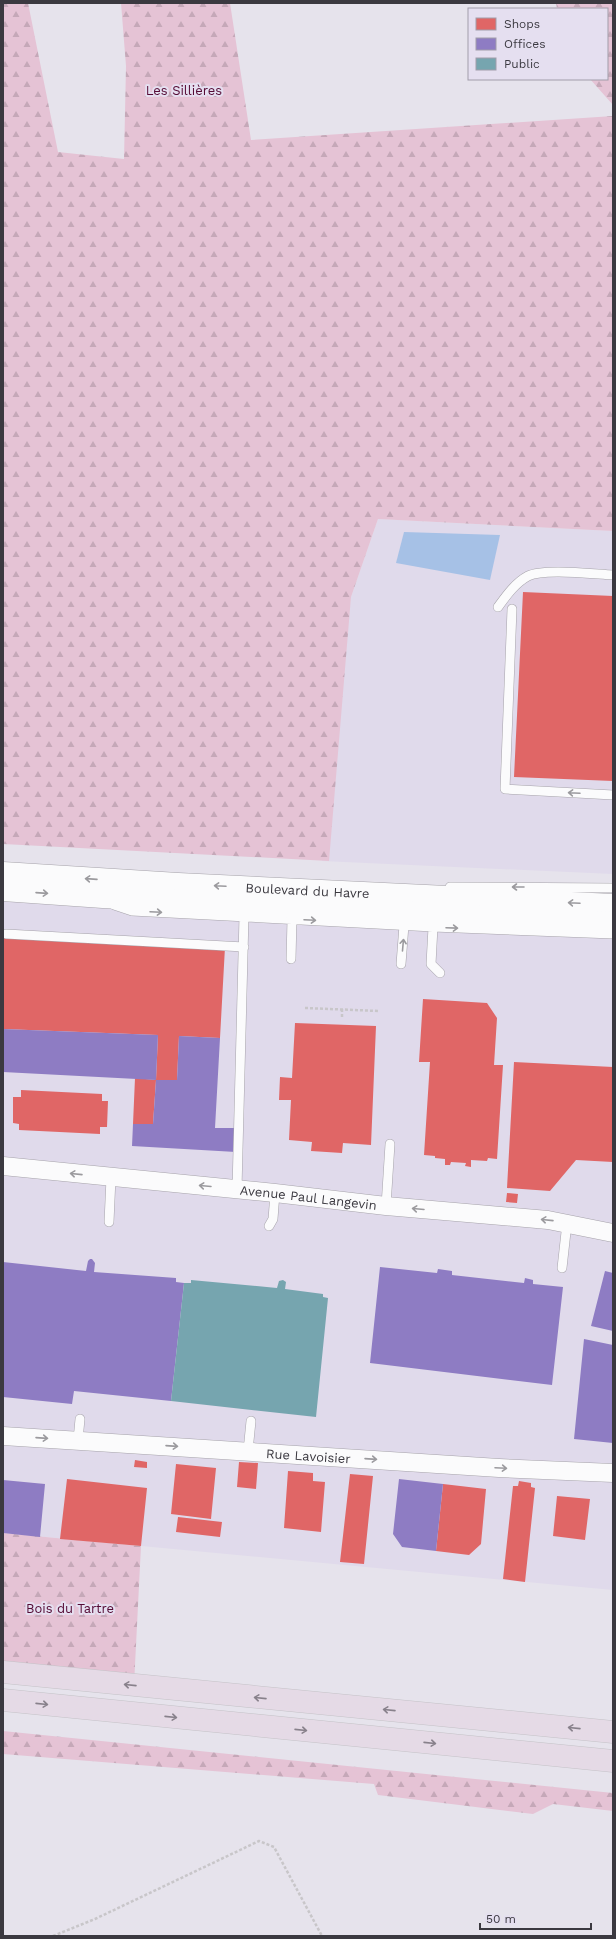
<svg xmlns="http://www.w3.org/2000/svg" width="616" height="1939" font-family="'Work Sans',sans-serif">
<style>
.built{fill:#e0daeb}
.forest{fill:url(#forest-firs)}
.water{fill:#a6c1e6}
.shops{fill:#e06666}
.offices{fill:#8e7cc3}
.public{fill:#76a5af}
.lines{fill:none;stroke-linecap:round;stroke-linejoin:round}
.lane-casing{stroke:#a6a3aa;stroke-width:10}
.street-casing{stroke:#a6a3aa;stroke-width:19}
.secondary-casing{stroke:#a6a3aa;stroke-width:23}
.highway-casing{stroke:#c4c2c7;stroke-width:23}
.path{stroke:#c8c6c9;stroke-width:2.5;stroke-dasharray:3 2;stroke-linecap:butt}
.lane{stroke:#fbfbfc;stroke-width:9}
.street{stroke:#fbfbfc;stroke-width:18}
.secondary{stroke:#fbfbfc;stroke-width:22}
.highway{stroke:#e5dae6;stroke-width:22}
.oneway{stroke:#9b9a9e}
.oneway2{stroke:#88818b}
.labels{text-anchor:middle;stroke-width:4;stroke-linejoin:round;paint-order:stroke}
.park-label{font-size:13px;fill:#550b35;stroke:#e5dff0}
.street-label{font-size:13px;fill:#3b3940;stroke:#e5dff0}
</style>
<defs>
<pattern id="forest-firs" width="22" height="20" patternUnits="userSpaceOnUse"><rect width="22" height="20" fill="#e5c3d5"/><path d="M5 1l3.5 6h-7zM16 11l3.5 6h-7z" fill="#c5a8b8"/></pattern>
</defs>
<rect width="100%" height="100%" fill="#e6e3ec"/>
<path class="built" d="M378,519L613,531V874L322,861L351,597Z
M3,895L613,936V1590L3,1533Z"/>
<path class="forest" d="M3,3H28L58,152L124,159L126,66L121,3H230L251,140L613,116V531L378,519L351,597L329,861L3,844Z
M556,3H613V105L590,79H607V9H557Z
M3,1533L141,1546L134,1685L3,1672Z
M3,1731L613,1793V1811L553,1804L533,1814L378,1795L374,1784L3,1754Z"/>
<path class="water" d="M404,532L500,535L490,580L396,563Z"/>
<path class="shops" d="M523,592L613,596V781L514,777Z
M3,938L225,947L220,1038L179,1036L177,1080H156L158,1035L3,1029Z
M423,999L487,1003L497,1018L494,1065H503L497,1159L488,1158L487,1161L471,1160V1167L465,1166L466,1163L451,1162L450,1165H445V1159L435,1158V1156L424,1155L430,1062H419Z
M295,1023L376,1026L371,1145L343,1143L342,1153L311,1151L312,1142L289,1140L291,1100H279L280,1077L292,1078Z
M514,1062L613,1067V1162L576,1160L550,1191L507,1188Z
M135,1078L156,1080L153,1124H133Z
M21,1090L102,1094V1101H108L107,1127H100V1134L19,1130V1124L13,1123V1097H21Z
M507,1193L518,1194L517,1203L506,1202Z
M135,1460L147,1462V1468L134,1467Z
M239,1462L258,1463L256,1489L237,1487Z
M176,1464L216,1468L211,1519L171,1514Z
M288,1471L313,1473V1481L325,1482L321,1532L284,1528Z
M350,1474L373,1476L364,1564L340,1562Z
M67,1479L147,1488L141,1546L60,1539Z
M519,1481L531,1483V1487L535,1488L525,1582L503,1579L513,1486H518Z
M443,1484L486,1489L481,1544L469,1555L436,1551Z
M557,1496L590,1499L585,1540L553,1536Z
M178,1517L222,1522L220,1537L176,1532Z"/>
<path class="offices" d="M3,1029L158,1035L156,1080L3,1072Z
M179,1036L220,1038L215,1128H237L236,1152L132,1146L133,1124H153L156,1080H177Z
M90,1259H92L95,1263L94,1272L176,1278V1282L184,1283L171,1401L74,1391L72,1404L3,1397V1262L86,1271L88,1261Z
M380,1267L437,1273L438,1269L452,1271V1275L524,1283L525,1278L533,1280V1284L563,1287L552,1385L370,1363Z
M605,1271L613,1273V1331L591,1326Z
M584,1339L613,1345V1443L574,1439Z
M399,1479L443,1484L436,1551L402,1547L393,1534Z
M3,1480L45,1484L40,1537L3,1533Z"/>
<path class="public" d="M191,1280L277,1288L279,1281L283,1280L286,1282L285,1289L323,1294V1297L328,1298L316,1417L171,1401L184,1283H191Z"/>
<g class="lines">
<g class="lane-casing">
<path id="lane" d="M498,607C506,596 515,583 528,576C543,568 593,574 613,575
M512,609L505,789L613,795
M450,887L613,888
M114,905L132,911L433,927L613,934
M433,927L431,964L440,973
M6,934L244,947
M291,959L292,919
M401,964L404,925
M237,1189L244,916
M386,1206L390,1144
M109,1222L111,1178
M269,1226L273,1219L275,1193
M562,1268L567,1223
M78,1440L80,1419
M248,1451L251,1421"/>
</g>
<g class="street-casing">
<g id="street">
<path id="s1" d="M3,1166L275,1193L386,1206L548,1220L613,1233"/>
<path id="s2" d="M3,1436L499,1468L613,1473"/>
</g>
</g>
<g class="secondary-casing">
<g id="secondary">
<path id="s3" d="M3,873L178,884L613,905"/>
<path d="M3,890L103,897L613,923"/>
</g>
</g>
<g class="highway-casing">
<path id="highway" d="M3,1672L613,1732
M3,1700L613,1761"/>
</g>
<path class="path" d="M305,1008L379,1011
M342,1017V1009
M53,1936L95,1919L259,1841L274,1847L322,1936"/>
<use href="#lane" class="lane"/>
<use href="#street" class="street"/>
<use href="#secondary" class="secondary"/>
<use href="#highway" class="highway"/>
</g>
<defs><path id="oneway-shaft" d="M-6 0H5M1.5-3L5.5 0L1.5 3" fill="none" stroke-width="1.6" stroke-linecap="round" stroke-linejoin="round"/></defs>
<g class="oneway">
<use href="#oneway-shaft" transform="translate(574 793) rotate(-177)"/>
<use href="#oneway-shaft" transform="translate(91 879) rotate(-176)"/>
<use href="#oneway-shaft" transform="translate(220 886) rotate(-177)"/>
<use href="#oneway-shaft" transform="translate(518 887) rotate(-180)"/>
<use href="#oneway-shaft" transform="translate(42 893) rotate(4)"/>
<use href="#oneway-shaft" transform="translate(574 903) rotate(-177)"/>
<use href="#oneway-shaft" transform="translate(156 912) rotate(3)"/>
<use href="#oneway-shaft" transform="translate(310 920) rotate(3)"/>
<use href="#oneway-shaft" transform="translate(452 928) rotate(2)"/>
<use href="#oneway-shaft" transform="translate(403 945) rotate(-85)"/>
<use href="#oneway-shaft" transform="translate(76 1174) rotate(-174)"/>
<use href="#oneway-shaft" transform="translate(205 1186) rotate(-175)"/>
<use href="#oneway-shaft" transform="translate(418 1209) rotate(-175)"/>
<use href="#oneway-shaft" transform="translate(547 1220) rotate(-174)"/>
<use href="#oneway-shaft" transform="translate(42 1438) rotate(4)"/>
<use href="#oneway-shaft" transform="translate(172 1446) rotate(4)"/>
<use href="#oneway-shaft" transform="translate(371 1459) rotate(4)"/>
<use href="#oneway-shaft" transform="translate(501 1468) rotate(3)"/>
</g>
<g class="oneway2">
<use href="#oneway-shaft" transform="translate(130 1685) rotate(-174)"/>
<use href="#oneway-shaft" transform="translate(260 1698) rotate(-174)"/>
<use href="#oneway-shaft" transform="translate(42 1704) rotate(6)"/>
<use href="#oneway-shaft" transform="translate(389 1710) rotate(-174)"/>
<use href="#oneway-shaft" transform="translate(171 1717) rotate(6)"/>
<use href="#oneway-shaft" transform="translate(574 1728) rotate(-174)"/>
<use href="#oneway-shaft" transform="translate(301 1730) rotate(6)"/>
<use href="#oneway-shaft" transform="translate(430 1743) rotate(6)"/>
</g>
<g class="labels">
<g class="park-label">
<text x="184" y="95">Les Sillières</text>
<text x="70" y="1613">Bois du Tartre</text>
</g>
<g class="street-label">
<text dy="5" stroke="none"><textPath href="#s3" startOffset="305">Boulevard du Havre</textPath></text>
<text dy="5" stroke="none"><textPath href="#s1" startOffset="307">Avenue Paul Langevin</textPath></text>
<text dy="5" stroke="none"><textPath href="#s2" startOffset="306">Rue Lavoisier</textPath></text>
</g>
</g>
<rect width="616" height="1939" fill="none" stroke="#3b3940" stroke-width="8"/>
<rect x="468" y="8" width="140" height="72" fill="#e5dff0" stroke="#a19daa"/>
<rect x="476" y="18" width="20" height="12" fill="#e06666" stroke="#a19daa"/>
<text x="504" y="28" font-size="12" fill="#3b3940">Shops</text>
<rect x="476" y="38" width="20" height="12" fill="#8e7cc3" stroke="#a19daa"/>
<text x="504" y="48" font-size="12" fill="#3b3940">Offices</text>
<rect x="476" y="58" width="20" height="12" fill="#76a5af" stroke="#a19daa"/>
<text x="504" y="68" font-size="12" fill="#3b3940">Public</text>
<path d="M480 1923v6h111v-6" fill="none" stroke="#3b3940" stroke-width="2"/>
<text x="486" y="1923" font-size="12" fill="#3b3940" stroke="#e5dff0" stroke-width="3" paint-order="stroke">50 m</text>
</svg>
